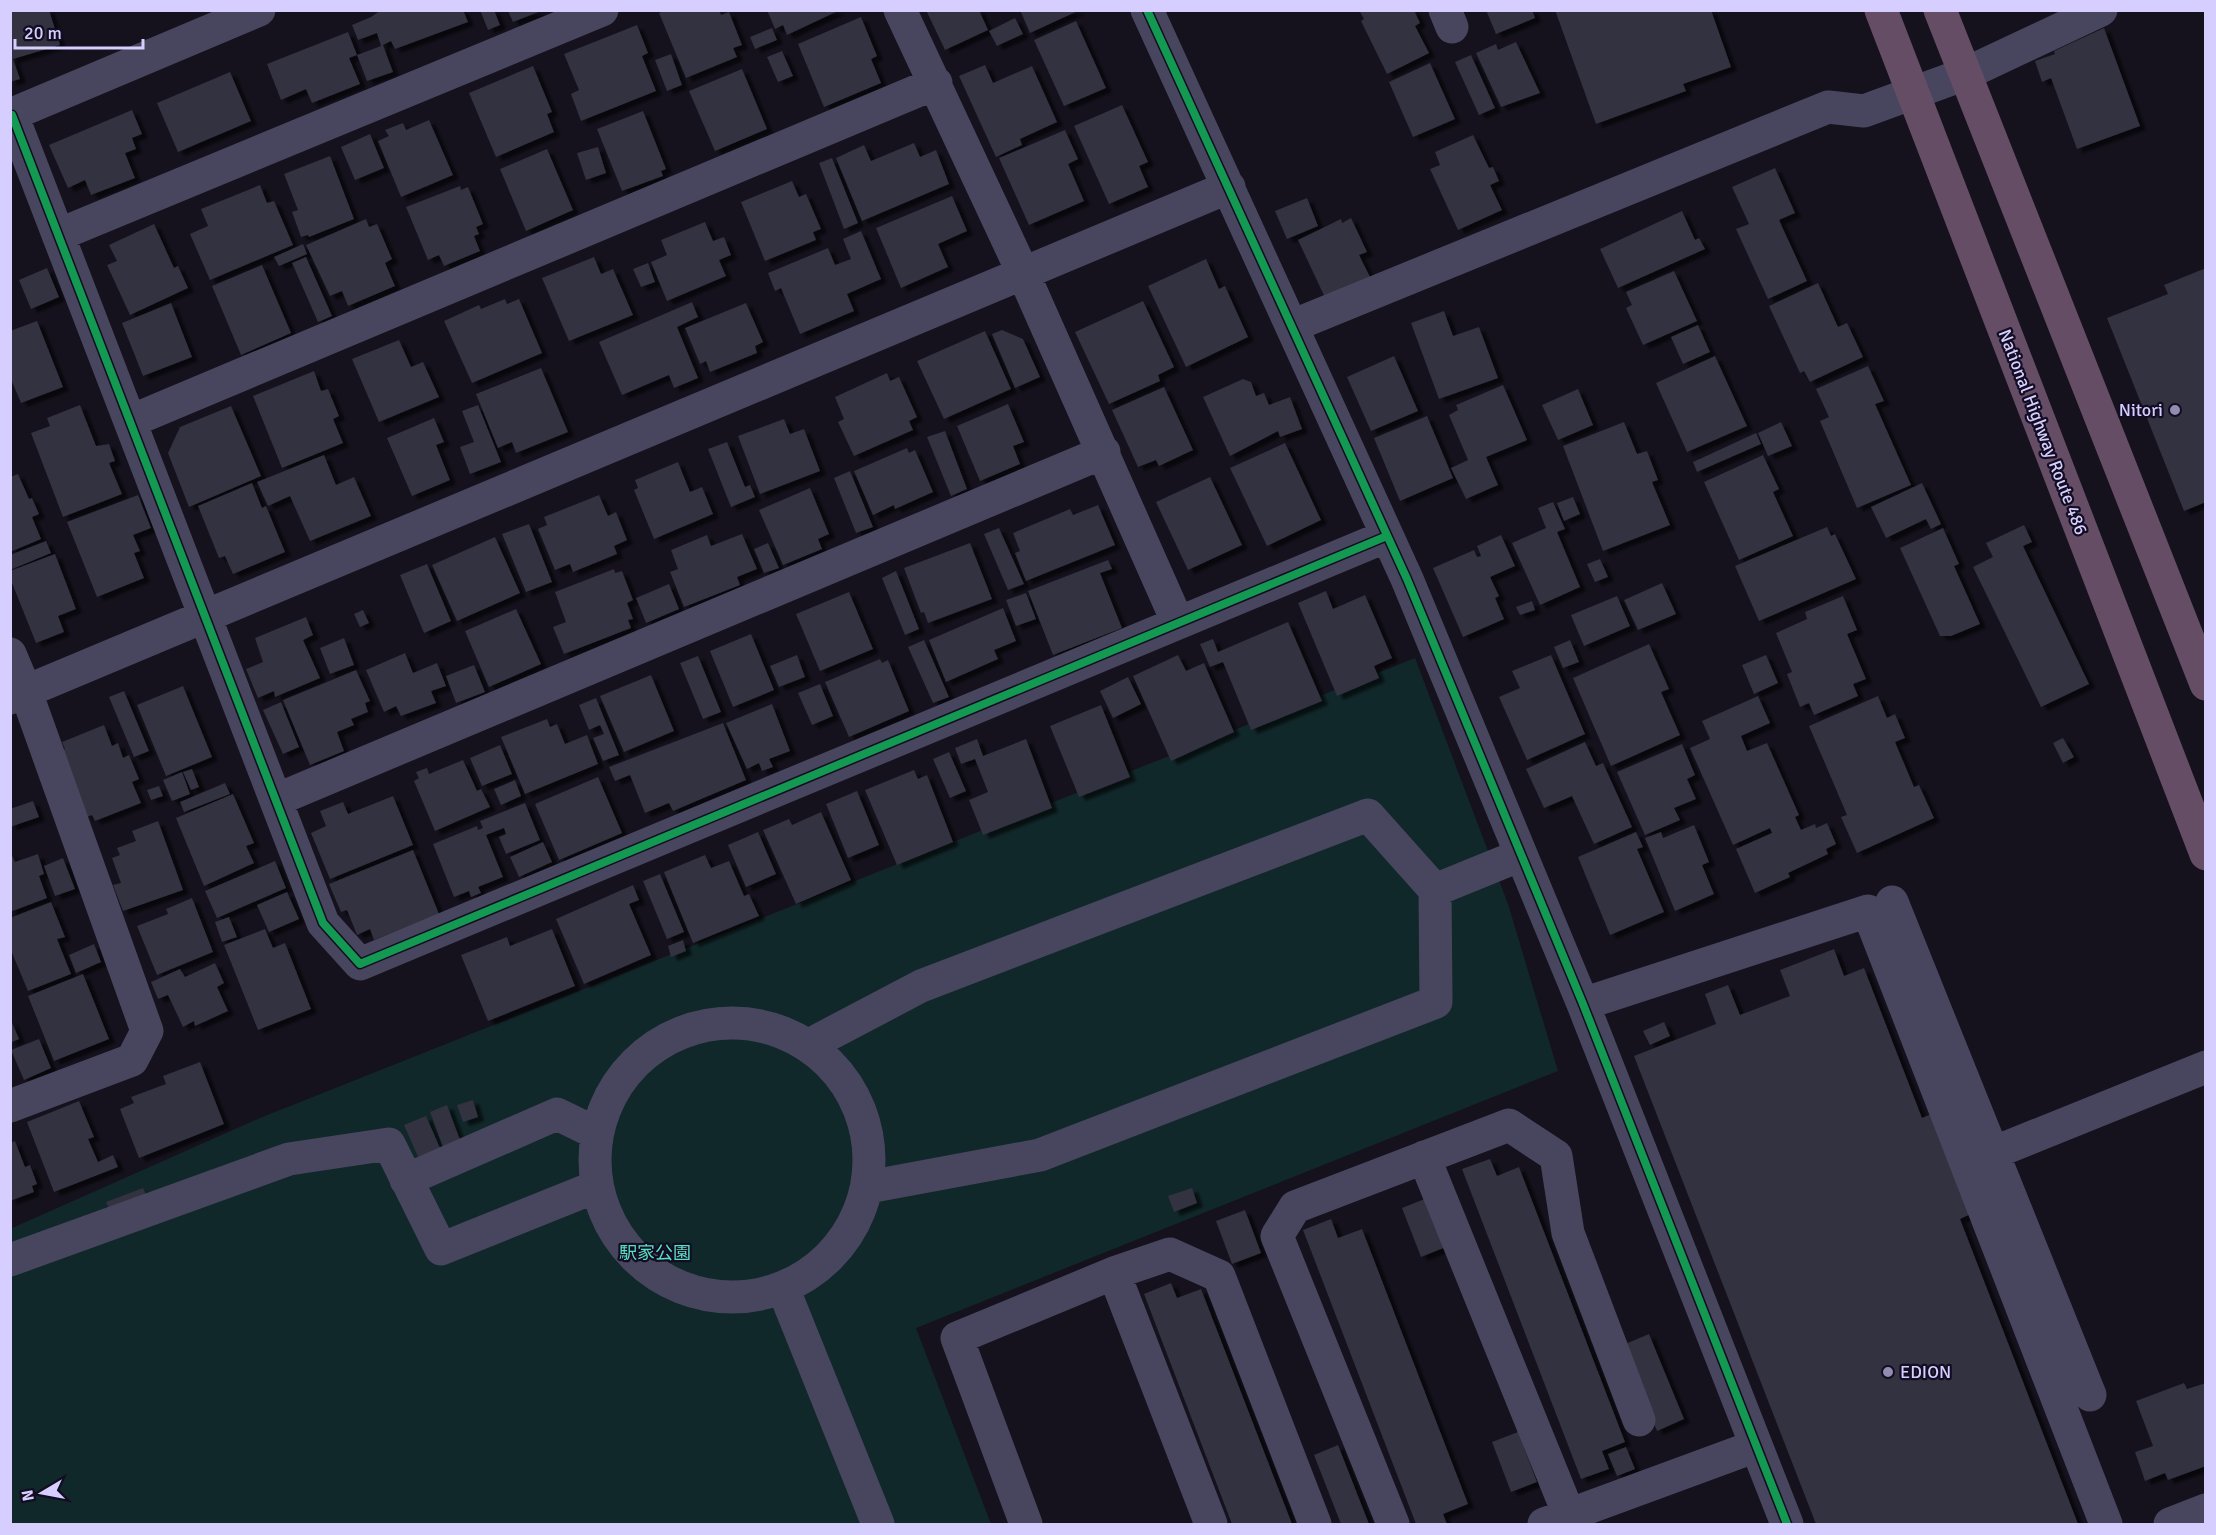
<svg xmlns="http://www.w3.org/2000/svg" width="2216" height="1535" font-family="Signika,'Noto Sans JP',sans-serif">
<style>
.green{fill:#11282a}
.building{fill:#33303f;filter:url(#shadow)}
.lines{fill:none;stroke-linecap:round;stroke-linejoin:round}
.minor{stroke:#48465e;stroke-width:33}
.highway{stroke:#644d65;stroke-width:33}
.cycleway-casing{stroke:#120d22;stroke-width:11}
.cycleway{stroke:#139951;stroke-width:8}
.poi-dot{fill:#928cb0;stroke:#120d22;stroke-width:2}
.labels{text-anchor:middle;stroke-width:4.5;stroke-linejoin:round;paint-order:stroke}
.poi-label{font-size:18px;fill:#d6ceff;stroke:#120d22;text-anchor:end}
.street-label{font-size:18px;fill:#d6ceff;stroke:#120d22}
.park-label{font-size:18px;fill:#59e0c4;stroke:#120d22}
</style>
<defs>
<filter id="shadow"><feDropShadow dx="6" dy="4" stdDeviation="1.5" flood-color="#0009"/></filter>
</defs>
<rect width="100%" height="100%" fill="#15121d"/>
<path class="green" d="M1415,658L1508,904L1558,1071L916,1328L991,1524H11L10,1229L260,1118Z"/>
<path class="building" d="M10,10H49L60,45L13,59L20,79L10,82Z
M381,10H463L468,22L395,49L391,41L383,45L393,72L367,81L357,55L381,46L377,33L358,40L352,25L371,17Z
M480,10H494L500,25L488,30Z
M666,10H719L721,15L729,12L742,45L733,48L737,57L686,78L659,13Z
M767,10H840L787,35L783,25L775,29Z
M926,10H979L988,30L945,50Z
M1020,10H1080L1030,33Z
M1359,10H1414L1420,23L1415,26L1429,53L1387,74L1361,21L1364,19Z
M1486,10H1532L1535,18L1496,34Z
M1555,10H1711L1731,67L1683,84L1686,91L1596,124Z
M508,11H541L513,22Z
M861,17L877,56L871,59L881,83L824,107L798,44Z
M1015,18L1023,34L997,46L989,31Z
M1076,21L1106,88L1064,106L1034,40Z
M637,25L648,53L642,56L656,91L581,121L571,94L579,90L564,54Z
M772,28L777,40L755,49L750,37Z
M2104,28L2140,126L2077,149L2051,78L2042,82L2035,61L2055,54L2054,51Z
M348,32L357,55L349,58L360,84L312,103L306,89L281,100L267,64Z
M1516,42L1540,93L1501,107L1476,53L1496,44L1498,50Z
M782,51L793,76L778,82L767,57Z
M671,54L682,85L667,91L655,60Z
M1471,55L1495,108L1479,115L1455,62Z
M1430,63L1455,119L1413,137L1389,82Z
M985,65L993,83L1032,66L1057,122L1020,139L1022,145L996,157L959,76Z
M533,66L552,112L547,114L554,132L496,157L469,93Z
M742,69L767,129L715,151L689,91Z
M230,72L251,121L178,152L157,103Z
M1122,105L1148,162L1139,166L1148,187L1109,204L1074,126Z
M132,110L142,134L132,138L136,149L125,153L135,178L91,195L85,180L68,188L49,145Z
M643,111L666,169L661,171L663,176L622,191L597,129Z
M429,120L453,175L401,197L378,141L389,136L385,130L403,123L406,130Z
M1065,130L1078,159L1068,164L1084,201L1029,225L999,158Z
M370,134L384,168L355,180L341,147Z
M1473,135L1489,168L1493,167L1499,181L1490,185L1502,210L1458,230L1430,169L1440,165L1435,152Z
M914,143L920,157L936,150L949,184L862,221L836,158L864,145L871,161Z
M598,147L606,173L586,180L577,153Z
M547,149L573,210L526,231L500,169Z
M330,156L354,219L309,237L308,235L301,237L292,212L298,210L284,174Z
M832,158L858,223L844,229L819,163Z
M1775,168L1795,213L1779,220L1807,281L1768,299L1736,229L1749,224L1732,187Z
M792,181L799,197L806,194L821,229L813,232L816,240L765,261L741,202Z
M260,185L267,203L274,201L293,245L210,280L190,234L208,226L201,209Z
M460,186L461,190L468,187L483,224L476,227L479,234L474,236L480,251L444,266L439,255L428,260L406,207Z
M952,196L967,231L938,244L948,267L901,288L876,228Z
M1307,198L1318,226L1287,239L1275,211Z
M1682,211L1695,240L1699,238L1705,249L1618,288L1600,249Z
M1351,218L1367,252L1359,255L1373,283L1328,304L1298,240L1341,219L1342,223Z
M366,219L369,227L377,224L392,259L385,263L395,286L348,306L342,291L330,296L306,245Z
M705,222L713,241L724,237L731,255L719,260L726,276L667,301L651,262L667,255L661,240Z
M154,224L174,268L178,266L188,288L130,315L107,265L117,261L109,245Z
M861,231L881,279L847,294L854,311L800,334L781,288L775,291L768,273L828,248L835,265L851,259L843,239Z
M303,244L307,254L279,266L274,257Z
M306,257L332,316L318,322L292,263Z
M594,257L601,274L613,269L633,315L569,341L542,278Z
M1206,259L1219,289L1225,286L1248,337L1186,367L1148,286Z
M648,263L655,282L641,287L633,269Z
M262,265L291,333L241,355L212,286Z
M47,268L59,297L31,309L19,280Z
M2206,268V502L2184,511L2107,318L2168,294L2164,285Z
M1674,271L1697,321L1643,345L1626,308L1632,305L1626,292Z
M1818,283L1838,327L1847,323L1863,357L1810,382L1804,371L1800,373L1769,306Z
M505,299L507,304L519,299L542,353L472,383L444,321L479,305L481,309Z
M1143,301L1174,367L1158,375L1160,381L1109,404L1075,332Z
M692,302L698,317L677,327L698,378L674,388L669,375L622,395L599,342Z
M171,303L192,357L143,376L122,323Z
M746,303L763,342L755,346L757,353L710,372L706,361L700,364L685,328Z
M1444,311L1453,336L1479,327L1498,378L1439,399L1411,323Z
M37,321L63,387L21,403L10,377V331Z
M1698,325L1710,352L1683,364L1671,337Z
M1002,330L1023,339L1040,377L1015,388L992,334Z
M985,331L1011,389L944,419L917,361Z
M399,340L411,367L423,362L439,397L379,422L352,359Z
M1394,356L1418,411L1371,431L1347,377Z
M1715,356L1747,426L1687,452L1656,383Z
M1868,366L1884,401L1875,404L1911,485L1857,508L1820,421L1829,417L1816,389Z
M541,368L568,432L516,453L512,442L498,448L476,394Z
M314,371L321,391L328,389L339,416L333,419L343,443L282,468L253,396Z
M887,373L890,381L899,377L917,417L909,421L913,430L854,456L838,422L844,419L835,397Z
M1243,379L1251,382L1256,396L1264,393L1269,405L1290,397L1302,429L1280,437L1278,431L1230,456L1203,397Z
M1503,385L1527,440L1486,457L1498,485L1466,499L1451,468L1468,460L1449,415L1458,410L1456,405Z
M1164,387L1193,450L1159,466L1156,460L1138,467L1112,410Z
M1578,389L1593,425L1558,440L1542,405Z
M1008,404L1024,442L1013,446L1020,464L980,481L957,426Z
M80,405L96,446L109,444L115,461L109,463L122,494L63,517L31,433L50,426L47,418Z
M478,405L501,462L470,474L460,447L474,442L462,411Z
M231,406L261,476L189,507L168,453L180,427Z
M1427,416L1453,478L1400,501L1374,438Z
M434,418L444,442L436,445L450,480L412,496L387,438Z
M784,419L790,434L804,429L820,471L760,494L738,436Z
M1624,422L1637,454L1647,451L1658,480L1652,482L1670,525L1603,551L1563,446Z
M1781,422L1792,446L1768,456L1758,433Z
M945,431L967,489L951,496L927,437Z
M1756,433L1761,444L1697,472L1693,462Z
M727,442L745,487L750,485L755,497L731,507L708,449Z
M1285,443L1321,520L1267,546L1230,468Z
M907,448L909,453L915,450L933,492L895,509L894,505L873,515L854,471Z
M324,455L336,485L354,477L371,516L310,541L290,496L268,506L257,482Z
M1763,455L1779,489L1773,492L1793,536L1739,560L1704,482Z
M678,462L690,492L702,487L713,514L654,539L634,490L638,488L635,480Z
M850,471L873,527L856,533L834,478Z
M18,474L29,499L32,498L39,514L32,517L41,539L10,552V477Z
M1210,477L1242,545L1188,570L1156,502Z
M252,483L262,508L266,506L285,552L233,574L225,556L219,558L198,506Z
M1922,483L1941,524L1931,529L1926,519L1886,538L1871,507Z
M810,488L829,534L818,539L822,549L783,565L759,510Z
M138,495L151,528L133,535L140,551L134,553L144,578L97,597L67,522Z
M599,495L608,516L616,512L627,540L614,546L617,554L573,572L570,564L555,570L538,529L547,525L544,517Z
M1573,497L1580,514L1564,521L1557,503Z
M1553,502L1565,529L1557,532L1580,587L1540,605L1512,543L1546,528L1538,508Z
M1098,505L1115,545L1026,581L1015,553L1020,551L1013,533L1070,509L1073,515Z
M529,524L552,582L526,592L502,534Z
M2024,525L2032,542L2023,546L2089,684L2041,707L1973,567L1993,557L1986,543Z
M1827,527L1831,536L1835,534L1856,579L1759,621L1735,566Z
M999,528L1024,584L1008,590L984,534Z
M1943,528L1959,564L1954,566L1980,624L1951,636H1940L1900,548Z
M742,534L757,569L737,577L740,585L684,607L670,572L678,569L671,550L707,535L711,546Z
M1501,535L1515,566L1490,577L1499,596L1495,598L1504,619L1463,637L1433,568L1474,550L1477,557L1481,556L1477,546Z
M495,537L520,593L457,621L432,565Z
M46,541L51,553L10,570V555Z
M768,543L779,568L764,573L754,549Z
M970,543L992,599L928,623L924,612L921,613L904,568Z
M55,554L76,609L58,616L64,632L36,643L10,578V571Z
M1600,559L1608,577L1595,582L1587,564Z
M1108,560L1112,569L1100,573L1122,628L1053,655L1028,591Z
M427,564L451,621L424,633L400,575Z
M614,569L615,573L622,571L633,600L627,603L633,619L628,620L631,628L564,654L553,627L566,622L555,592Z
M896,571L919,629L905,635L882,578Z
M1662,583L1676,614L1638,630L1624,600Z
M669,584L679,609L646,623L636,598Z
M1326,591L1333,609L1365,595L1392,658L1374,666L1379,678L1337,696L1298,603Z
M849,592L873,649L820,671L796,614Z
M1026,593L1036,619L1016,626L1006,600Z
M1617,596L1630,626L1584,646L1571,615Z
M1843,596L1857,630L1847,634L1866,679L1853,684L1858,696L1814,715L1809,703L1800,707L1787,674L1792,672L1776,633L1807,619L1805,612Z
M1532,601L1535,610L1520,615L1516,607Z
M1003,608L1016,641L994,650L998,659L946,682L929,640Z
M516,609L541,664L489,687L465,631Z
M363,610L369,623L360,627L354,614Z
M306,617L313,635L303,640L320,678L275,697L274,691L258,698L246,669L263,662L255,638Z
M1288,622L1322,701L1251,730L1223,662L1210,667L1200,644L1213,639L1218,652Z
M751,634L774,690L733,707L710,651Z
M344,638L354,665L330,674L320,648Z
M924,640L949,697L933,703L908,647Z
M1570,640L1579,662L1563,668L1554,647Z
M1649,644L1669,689L1661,692L1680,735L1611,766L1573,678Z
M405,653L413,673L437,663L446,686L431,691L436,703L401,716L396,706L384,712L366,670Z
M797,655L805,677L779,687L770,666Z
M1178,655L1186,671L1204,663L1234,732L1171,761L1133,676Z
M1551,655L1585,734L1527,760L1499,697L1520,688L1512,671Z
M1766,655L1778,683L1754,694L1742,665Z
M698,656L721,712L703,719L680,663Z
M880,659L882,663L888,660L909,711L849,737L825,682Z
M474,665L485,692L456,703L446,676Z
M356,670L370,701L365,703L368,712L351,719L354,725L337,732L344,751L310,765L283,700Z
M651,675L674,731L624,752L600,696Z
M1128,677L1141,704L1113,718L1100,691Z
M820,684L833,716L812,725L798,693Z
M183,686L212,757L166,776L137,705Z
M124,691L149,751L134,757L109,697Z
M1758,696L1770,723L1741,736L1747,751L1767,743L1799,815L1795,817L1801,830L1815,824L1816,828L1827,823L1836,844L1826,849L1828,854L1788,873L1790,877L1755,893L1736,849L1772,833L1770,828L1733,845L1690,748L1710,739L1702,721Z
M1878,696L1887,718L1895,714L1905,738L1895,742L1914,787L1919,785L1934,818L1857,853L1841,817L1847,815L1809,726Z
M596,698L619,755L603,761L593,738L604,734L600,725L589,730L579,705Z
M281,702L299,747L283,754L263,710Z
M772,704L790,751L769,759L773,767L762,771L759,763L747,769L726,723Z
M1101,705L1130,777L1079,797L1050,726Z
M547,719L550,727L557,724L565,744L587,735L598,764L525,794L501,737Z
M723,723L746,780L673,811L669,803L645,813L630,775L615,781L609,767Z
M104,725L112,746L118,743L123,758L129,755L139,779L132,782L141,803L95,821L92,815L87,817L61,751L65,749L62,742Z
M2063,738L2074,757L2063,763L2053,743Z
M977,739L983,756L1026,739L1052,808L983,835L969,800L988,792L975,759L961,764L955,748Z
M1585,742L1596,766L1603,763L1632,827L1594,844L1572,796L1544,808L1526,769Z
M1682,744L1695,775L1687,779L1696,799L1674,808L1680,820L1645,835L1617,772Z
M500,745L512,774L482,786L470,758Z
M949,752L966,791L950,798L933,759Z
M463,760L477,791L481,789L490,807L435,831L414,781L419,778L416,772L427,768L429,774Z
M192,769L199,787L191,790L183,772Z
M914,770L918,779L927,775L953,842L897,865L865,790Z
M182,772L190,794L172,801L163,780Z
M598,777L622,833L559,860L535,804Z
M515,780L521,796L501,805L494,789Z
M225,783L230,794L184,812L180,802Z
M159,786L163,796L151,800L147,790Z
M857,791L879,845L848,858L826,804Z
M233,794L254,843L246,846L254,863L204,886L176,818Z
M393,796L413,845L330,879L311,833L326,826L320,811L343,802L348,814Z
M33,801L39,817L10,827V809Z
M525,803L540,840L506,854L499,837L506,834L504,828L486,835L503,877L478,887L481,893L471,897L469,891L454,897L433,844L477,826L478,830L483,828L480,821Z
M821,812L851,880L796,904L763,830L789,819L792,825Z
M158,821L183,890L123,911L113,885L121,883L112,858L120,855L117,848L136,841L132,831Z
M1694,825L1709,862L1702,865L1714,894L1675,911L1645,838L1661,832L1663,838Z
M758,832L776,874L746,887L728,845Z
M1636,832L1643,847L1637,849L1664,912L1610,935L1578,857Z
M543,842L552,862L519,877L510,857Z
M413,850L439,914L374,940L370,929L357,935L347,910L341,912L329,884Z
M10,851L15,862L38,854L44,874L39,876L47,898L10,912Z
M705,855L711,868L729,861L744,896L749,894L759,916L693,943L664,872Z
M63,858L75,889L55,896L44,866Z
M275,861L286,888L217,918L205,891Z
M660,874L684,932L667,939L643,881Z
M633,885L639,900L629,904L651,955L584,984L556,919Z
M287,892L299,919L269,932L257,905Z
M192,898L213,952L157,975L137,926L168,914L166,909Z
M51,902L65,937L57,939L71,974L28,991L10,948V918Z
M229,917L237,937L222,942L215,922Z
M265,929L273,948L285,943L311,1009L258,1030L224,945Z
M552,929L575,986L488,1021L461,955L507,937L510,946Z
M683,940L686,951L671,957L668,946Z
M94,944L101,962L76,973L69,955Z
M1834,949L1844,976L1864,968L1922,1118L1936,1112L1975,1212L1960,1219L2078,1524H1816L1634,1056L1716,1024L1705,994L1728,985L1740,1015L1790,996L1780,970Z
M215,963L224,983L217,987L228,1011L195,1026L194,1021L183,1027L168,995L158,999L151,982L180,969L185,977Z
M83,974L109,1039L54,1061L28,996Z
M10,1018L19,1039L10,1043Z
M1664,1022L1670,1036L1650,1045L1643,1031Z
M39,1039L51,1068L24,1080L11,1050Z
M200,1062L224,1124L139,1158L120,1109L134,1103L131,1097L166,1084L163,1076Z
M473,1100L478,1117L463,1122L457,1105Z
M79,1101L94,1137L88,1139L98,1162L113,1155L118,1167L54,1192L27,1122Z
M447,1105L460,1140L443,1147L430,1112Z
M426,1116L440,1148L418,1157L404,1125Z
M15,1141L25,1167L30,1165L37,1184L32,1186L34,1192L10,1201V1143Z
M1490,1159L1497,1176L1519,1167L1625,1442L1602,1451L1609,1469L1581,1479L1462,1169Z
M143,1188L149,1201L112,1215L106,1202Z
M1192,1188L1197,1203L1174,1212L1168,1196Z
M1427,1198L1446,1247L1421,1257L1402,1208Z
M1245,1210L1261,1253L1232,1264L1216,1221Z
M1331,1219L1338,1238L1362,1229L1468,1504L1443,1514L1447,1524H1416L1303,1230Z
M1171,1283L1177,1298L1201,1289L1292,1524H1232L1144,1294Z
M1649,1334L1684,1419L1657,1431L1623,1345Z
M2184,1383L2187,1389L2206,1383V1466L2168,1480L2165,1473L2145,1481L2135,1452L2153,1446L2136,1401Z
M1518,1432L1537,1482L1511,1492L1492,1442Z
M1338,1445L1369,1524H1341L1314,1455Z
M1626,1447L1635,1469L1617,1476L1608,1454Z"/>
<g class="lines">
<path class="minor" d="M900,10L1023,273L1178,623
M1147,10L1407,579L1583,1004L1787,1524
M1445,10L1452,27
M10,115L259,10
M12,115L323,923L360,964L1387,536
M58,235L602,10
M1292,326L1828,107L1864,111L1965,74L2101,10
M131,421L936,83
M10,654L26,692L147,1031L132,1060L10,1106
M10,698L1229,187
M276,800L1104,452
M1892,902L2090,1395
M1583,1004L1868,911L2106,1524
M595 1160a137 137 0 1 1 274 0a137 137 0 1 1-274 0Z
M809,1045L921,986L1368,815L1435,890L1521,855
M1424,1157L1569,1515
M1973,1161L2206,1067
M406,1180L557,1114L596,1133
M868,1187L1040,1155L1436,1002L1435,890
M10,1260L289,1159L389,1144L441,1249L595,1187
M1114,1273L1170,1254L1219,1276L1315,1524
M783,1288L878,1524
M1026,1524L957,1338L1114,1273L1211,1524
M1393,1524L1277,1236L1295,1207L1509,1125L1556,1156L1568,1233L1639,1420
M1544,1524L1756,1446
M2170,1524L2206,1510"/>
<path class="highway" d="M1881,10L2206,854
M1940,10L2206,684"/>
<g class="cycleway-casing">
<path id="cycleway" d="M1147,10L1407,579L1583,1004L1787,1524
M12,115L323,923L360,964L1387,536"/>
</g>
<use href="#cycleway" class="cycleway"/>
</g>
<g class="poi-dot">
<circle cx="2175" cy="410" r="6"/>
<circle cx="1888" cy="1372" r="6"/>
</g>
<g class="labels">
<g class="poi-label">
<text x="2163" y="416">Nitori</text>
<text x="1900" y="1378" text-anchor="start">EDION</text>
</g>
<g class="street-label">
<text transform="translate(2043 432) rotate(69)" y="6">National Highway Route 486</text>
</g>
<g class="park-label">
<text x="655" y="1259">駅家公園</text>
</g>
</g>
<rect width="2216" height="1535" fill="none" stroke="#d6ceff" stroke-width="24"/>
<g transform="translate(42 1493) rotate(260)" stroke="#120d22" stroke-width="4.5" paint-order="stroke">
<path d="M0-4.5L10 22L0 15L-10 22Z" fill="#d6ceff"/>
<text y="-9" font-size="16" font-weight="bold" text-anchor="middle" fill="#d6ceff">N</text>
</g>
<path d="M15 39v9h128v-9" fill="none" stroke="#d6ceff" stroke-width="3"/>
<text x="24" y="39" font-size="18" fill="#d6ceff" stroke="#120d22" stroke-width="4.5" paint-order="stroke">20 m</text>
</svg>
